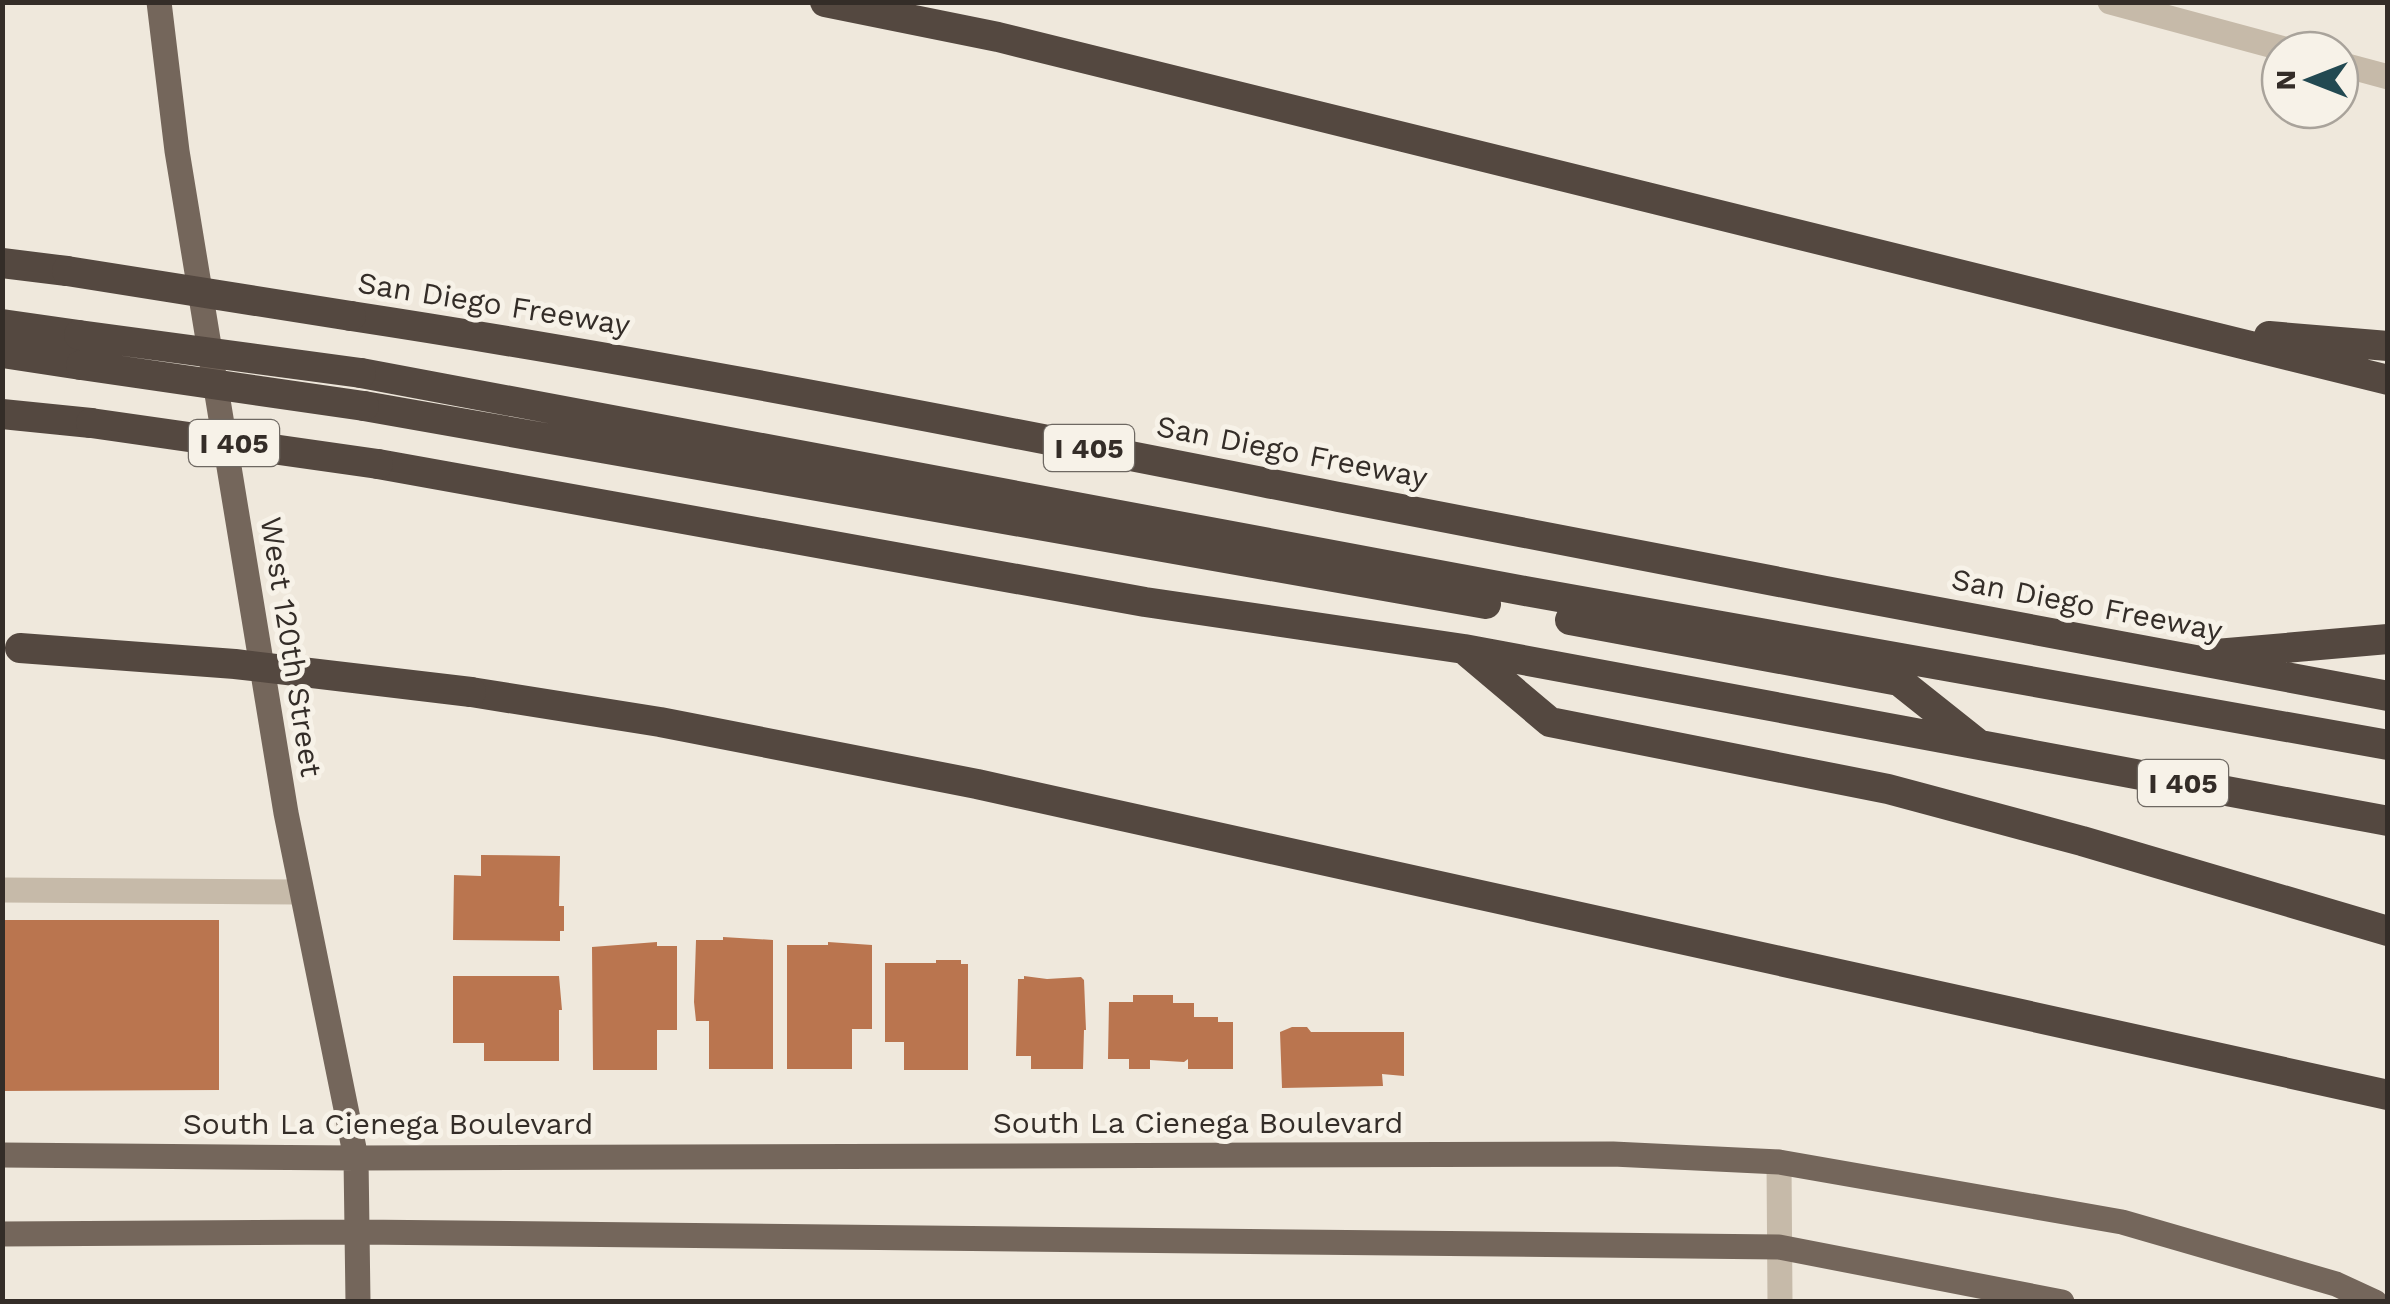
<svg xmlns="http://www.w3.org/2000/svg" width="2390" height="1304" font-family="'Work Sans',sans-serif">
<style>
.building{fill:#ba754f}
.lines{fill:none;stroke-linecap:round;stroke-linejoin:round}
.minor{stroke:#c6baa9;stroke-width:25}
.major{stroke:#74665b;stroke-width:25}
.highway{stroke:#544840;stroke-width:30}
.highway-bridge{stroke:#544840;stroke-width:30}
.labels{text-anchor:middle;stroke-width:10;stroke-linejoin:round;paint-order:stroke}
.shield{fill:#f7f2e8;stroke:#6e6862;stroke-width:2.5}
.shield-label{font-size:28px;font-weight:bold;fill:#342d28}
.street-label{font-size:30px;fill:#342d28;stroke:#f7f2e8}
</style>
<rect width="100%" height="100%" fill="#efe8dc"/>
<path class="building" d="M481,855L560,856L559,906H564V931H560V941L453,940L454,875L481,876Z
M2,920H219V1090L2,1091Z
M723,937L773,940V1069H709V1021H696L694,1002L696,940H723Z
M657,942V946H677V1030H657V1070H593L592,947Z
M828,942L872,945V1029H852V1069H787V945H828Z
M936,960H961V964H968V1070H904V1042H885V963H936Z
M453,976H559L562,1010H559V1061H484V1043H453Z
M1024,976L1047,979L1081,977L1084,980L1086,1030H1084L1083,1069H1031V1056H1016L1018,979H1024Z
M1133,995H1173V1003H1194V1017H1218V1022H1233V1069H1188V1059L1184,1062L1150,1060V1069H1129V1059H1108L1109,1002H1133Z
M1292,1027H1307L1311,1032H1404V1076L1382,1074L1383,1086L1282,1088L1280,1032Z"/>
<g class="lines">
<path class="minor" d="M2110,2L2288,50
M2340,64L2388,77
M2,890L300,892
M1779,1162L1780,1302"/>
<path class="major" d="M159,2L177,151L286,813L356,1158L358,1302
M2,1155L356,1158L1613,1154L1779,1162L2122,1222L2336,1284L2375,1302
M2,1234L358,1232L1779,1247L2062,1302"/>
<path class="highway" d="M825,2L998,37L2388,380
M2,263L67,271
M351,316C684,367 1013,433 1344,498C1692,566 2039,632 2388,696
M2,324L79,335
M2269,336L2388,346
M2,353L81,365
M361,373L1525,591L2388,745
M364,406L1486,604
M2,414L91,423
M378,464L1145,602L1464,649L2388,821
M1570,620L1899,681L1977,743
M1466,651L1550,722L1888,789L2082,841L2388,931
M2216,654L2388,639
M471,692L660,722L977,784L2388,1095"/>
<path class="highway-bridge" d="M67,271L351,316
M79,335L361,373
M81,365L364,406
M91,423L378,464
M20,648L235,664L471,692"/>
</g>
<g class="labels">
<g class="shield">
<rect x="189" y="420" width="90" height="46" rx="8"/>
<rect x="1044" y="425" width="90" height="46" rx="8"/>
<rect x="2138" y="760" width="90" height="46" rx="8"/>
</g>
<g class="shield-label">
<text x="234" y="453">I 405</text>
<text x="1089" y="458">I 405</text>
<text x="2183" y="793">I 405</text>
</g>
<g class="street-label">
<text transform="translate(494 304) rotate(9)" y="10">San Diego Freeway</text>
<text transform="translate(1292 452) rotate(11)" y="10">San Diego Freeway</text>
<text transform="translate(2087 605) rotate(11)" y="10">San Diego Freeway</text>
<text transform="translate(291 647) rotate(81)" y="10">West 120th Street</text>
<text x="1198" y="1133">South La Cienega Boulevard</text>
<text x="388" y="1134">South La Cienega Boulevard</text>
</g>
</g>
<rect width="2390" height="1304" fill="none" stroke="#342d28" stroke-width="10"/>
<g transform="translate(2310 80) rotate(270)"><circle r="48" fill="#f7f2e8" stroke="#a9a39b" stroke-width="2.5"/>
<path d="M0-8L18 38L0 25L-18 38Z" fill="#224951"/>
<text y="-15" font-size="28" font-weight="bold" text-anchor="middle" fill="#342d28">N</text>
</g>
</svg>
